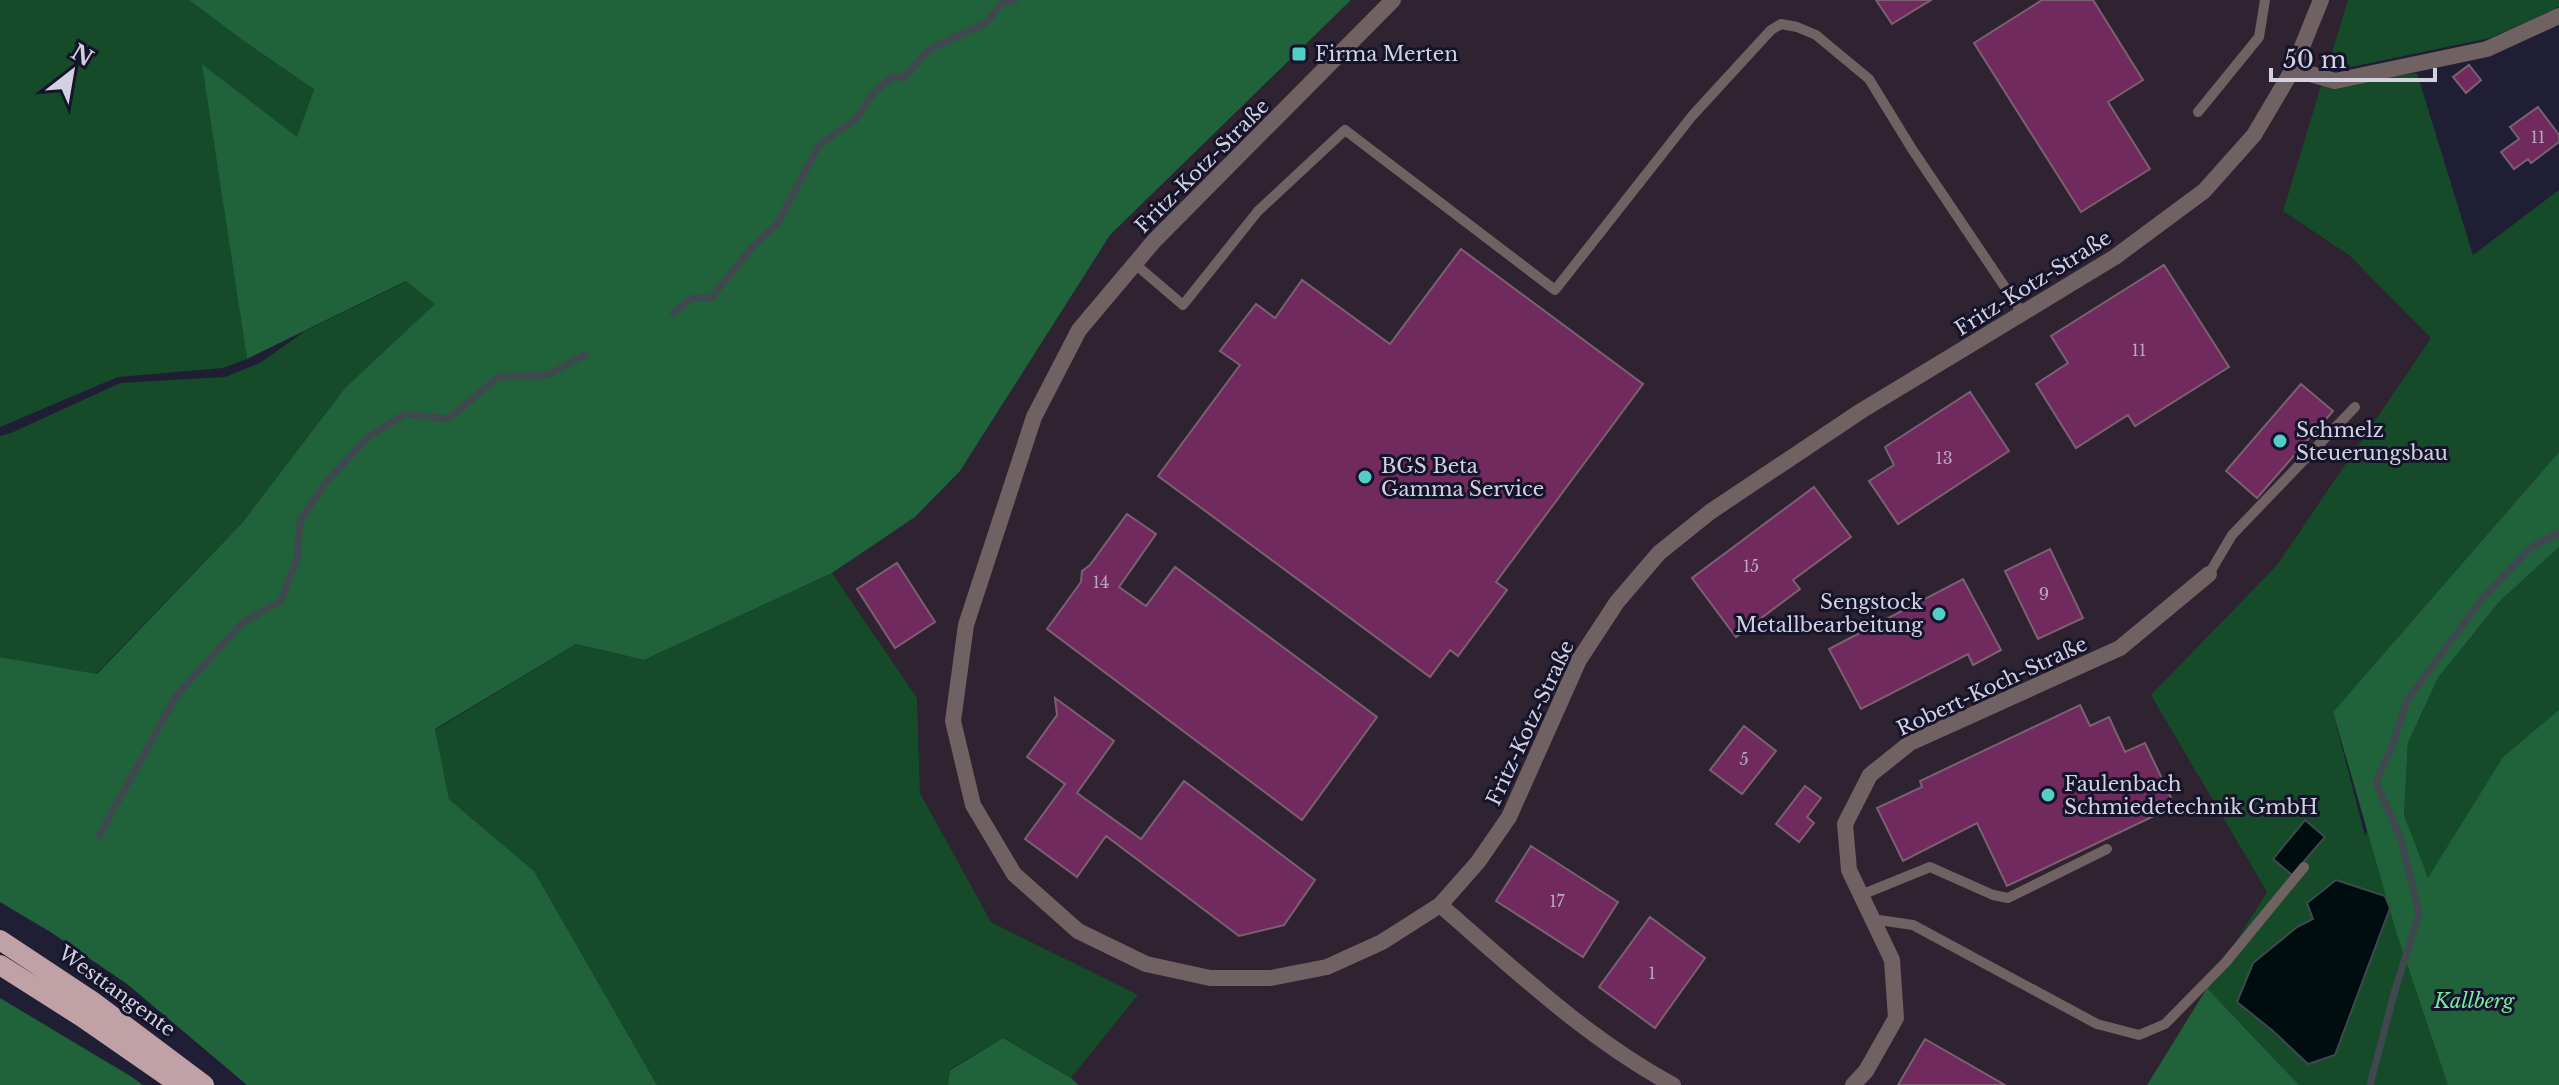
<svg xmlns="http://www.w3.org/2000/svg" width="2559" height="1085" font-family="'Libre Baskerville',serif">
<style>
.industrial{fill:#302331}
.green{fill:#154b29}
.forest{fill:#206239}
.water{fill:#000d0f;stroke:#3f484e;stroke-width:2}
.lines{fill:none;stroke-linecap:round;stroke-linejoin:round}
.stream{stroke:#3f484e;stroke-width:7}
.building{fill:#712a5d;stroke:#7b6071;stroke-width:2}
.service{stroke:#706163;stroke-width:10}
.minor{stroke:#706163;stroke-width:16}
.primary{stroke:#c0a1a5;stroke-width:20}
.poi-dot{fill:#54cdc7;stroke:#16142b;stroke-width:3}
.labels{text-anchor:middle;stroke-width:6;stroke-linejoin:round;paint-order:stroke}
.number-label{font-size:16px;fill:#b9a7c0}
.poi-label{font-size:20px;fill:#d1d1e1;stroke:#16142b;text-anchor:start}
.street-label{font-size:20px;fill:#d1d1e1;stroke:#16142b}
.park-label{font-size:20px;font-style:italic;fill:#78e89c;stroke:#16142b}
</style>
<rect width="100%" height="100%" fill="#1f1e35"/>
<path class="industrial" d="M1351,0H2348L2283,211L2350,256L2432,337L2277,565L2152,695L2267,892L2147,1085H1079L1071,1078L1138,995L991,922L920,793L917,698L832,573L915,517L960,471L1110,235Z"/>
<path class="green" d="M0,0H189L241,39L314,88L298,138L203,65L247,359L223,368L118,377L0,427Z
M2348,0H2559V7L2490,38L2341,69L2328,65Z
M2417,73L2473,255L2559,190V452L2333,712L2365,836L2368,829L2410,832L2404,815L2408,743L2438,678L2499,602L2559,547V1085H2299L2207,988L2267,892L2151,695L2277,565L2431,338L2350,256L2283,211L2321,86Z
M407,281L436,304L345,388L242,523L96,674L0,657V436L11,433L120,383L225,377L260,363L305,331Z
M832,573L917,698L920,793L991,922L1138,995L1071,1078L1003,1038L950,1069L948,1085H657L534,871L449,799L435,730L576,644L644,660Z"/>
<path class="forest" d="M189,0H1351L1110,235L960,471L915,517L832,573L644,660L576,644L435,729L449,799L534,871L657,1085H247L127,984L52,933L0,902V657L97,674L242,523L345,388L435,304L406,281L247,359L202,64L297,137L314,89L241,39Z
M2559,452V547L2499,602L2438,678L2408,743L2404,815L2428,878L2503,757L2559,710V1085H2448L2396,931L2333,712Z
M2207,988L2299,1085H2147Z
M0,998L132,1077L143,1085H0Z
M1003,1038L1071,1078L1079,1085H948L950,1070Z"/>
<path class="water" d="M2305,820L2325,837L2292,875L2273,859Z
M2336,880L2385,896L2390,908L2335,1055L2308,1064L2273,1031L2237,1002L2253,963L2297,927L2313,919L2307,903Z"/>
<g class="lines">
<path class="stream" d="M673,313L692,298H711L752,247L777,224L819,145L856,119L875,91L894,76L904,78L928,50L986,23L1001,4L1015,0
M99,836L176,696L242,623L281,601L297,559L300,520L327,481L368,437L405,414L448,419L498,377L547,375L585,355
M2370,1085L2395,990L2419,914L2400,836L2376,783L2393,743L2407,700L2482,599L2531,547L2559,533"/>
</g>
<path class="building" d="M1876,0H1931L1892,24Z
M2042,0H2093L2143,80L2108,102L2150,169L2081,212L1974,43Z
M2469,65L2481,80L2466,93L2453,77Z
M2538,107L2559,135V142L2531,163L2528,159L2514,169L2501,152L2519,139L2510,127Z
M1461,249L1643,384L1496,582L1507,590L1458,656L1450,650L1430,677L1158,476L1240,365L1220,351L1256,304L1275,318L1302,280L1390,344Z
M2164,265L2229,367L2135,426L2128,415L2076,448L2036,384L2068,363L2051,336Z
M2301,384L2333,411L2257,498L2226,471Z
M1970,392L2009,451L1898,524L1869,481L1894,465L1885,447Z
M1814,487L1851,537L1793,580L1800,589L1736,637L1692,578Z
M1127,514L1156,534L1119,587L1146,606L1175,567L1377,717L1302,820L1047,629L1081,582L1082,571L1090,565Z
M2050,549L2083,618L2038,639L2005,571Z
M897,563L935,622L895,648L857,589Z
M1963,579L2001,650L1973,665L1968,654L1861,709L1829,649Z
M1055,698L1114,741L1077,793L1141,839L1184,781L1315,880L1284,925L1239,936L1106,836L1077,877L1025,839L1065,784L1027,757L1057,715Z
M2080,705L2090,726L2109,717L2125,752L2145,743L2175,806L2007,886L1977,823L1903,861L1877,808L1922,787L1920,781Z
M1744,726L1776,751L1742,794L1710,770Z
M1805,786L1821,798L1807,817L1814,823L1799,842L1776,824Z
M1531,846L1618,902L1583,957L1496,901Z
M1650,917L1705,958L1655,1028L1599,987Z
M1925,1039L2005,1085H1898Z"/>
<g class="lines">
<path class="service" d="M2198,112L2259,37L2265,0
M1135,264L1183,305L1258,211L1345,130L1555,290L1692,116L1771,30L1781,24L1797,27L1816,35L1869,79L1912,149L2023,314
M2209,574L2232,535L2355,407
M1861,895L1930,867L1993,895L2008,898L2107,849
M1872,919L1913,925L2097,1024L2139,1035L2165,1024L2226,962L2304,867"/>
<path class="minor" d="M1393,0L1154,241L1079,330L1034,417L966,625L953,721L973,805L1014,874L1078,931L1146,964L1210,978H1271L1327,967L1382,942L1440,905L1478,862L1509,817L1579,660L1617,602L1659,553L1710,512L1861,411L2115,257L2204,191L2254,135L2293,69L2321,0
M2293,69L2335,81L2487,49L2559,16
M1440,905C1514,969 1586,1038 1673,1085
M1853,1085L1866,1071L1896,1018L1892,960L1849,870L1845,824L1870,775L1910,743L2120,648L2209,574"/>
<path class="primary" d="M0,940L92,1001L204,1085
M0,965L82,1017L180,1085"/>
</g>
<g class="poi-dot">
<rect x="1291" y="46" width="16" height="16" rx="4"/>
<circle cx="2280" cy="441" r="8"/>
<circle cx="1365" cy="477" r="8"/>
<circle cx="1939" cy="614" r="8"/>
<circle cx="2048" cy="795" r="8"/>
</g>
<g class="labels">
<g class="number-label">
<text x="2538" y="143">11</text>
<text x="2139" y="356">11</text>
<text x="1944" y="464">13</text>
<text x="1751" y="572">15</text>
<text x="1101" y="588">14</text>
<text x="2044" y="600">9</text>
<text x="1744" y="765">5</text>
<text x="1557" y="907">17</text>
<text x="1652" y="979">1</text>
</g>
<g class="poi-label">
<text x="1315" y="61">Firma Merten</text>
<text x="2296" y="437">Schmelz<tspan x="2296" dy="23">Steuerungsbau</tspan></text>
<text x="1381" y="473">BGS Beta<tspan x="1381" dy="23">Gamma Service</tspan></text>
<text x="1923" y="609" text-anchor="end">Sengstock<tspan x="1923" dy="23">Metallbearbeitung</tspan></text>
<text x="2064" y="791">Faulenbach<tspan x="2064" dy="23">Schmiedetechnik GmbH</tspan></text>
</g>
<g class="street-label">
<text transform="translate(1202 166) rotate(-45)" y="7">Fritz-Kotz-Straße</text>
<text transform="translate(2033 283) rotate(-32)" y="7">Fritz-Kotz-Straße</text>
<text transform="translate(1992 686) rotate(-25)" y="7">Robert-Koch-Straße</text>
<text transform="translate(1530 723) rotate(-65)" y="7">Fritz-Kotz-Straße</text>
<text transform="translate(117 991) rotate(36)" y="7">Westtangente</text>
</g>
<g class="park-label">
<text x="2474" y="1008">Kallberg</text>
</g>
</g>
<g transform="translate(72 72) rotate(31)" stroke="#16142b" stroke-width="6" paint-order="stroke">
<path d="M0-6L14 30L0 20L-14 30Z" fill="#d1d1e1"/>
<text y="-12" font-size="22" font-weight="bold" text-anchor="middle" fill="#d1d1e1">N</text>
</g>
<path d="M2271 68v12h164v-12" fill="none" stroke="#d1d1e1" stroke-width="4"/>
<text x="2283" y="68" font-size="24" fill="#d1d1e1" stroke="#16142b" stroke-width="6" paint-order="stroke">50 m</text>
</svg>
